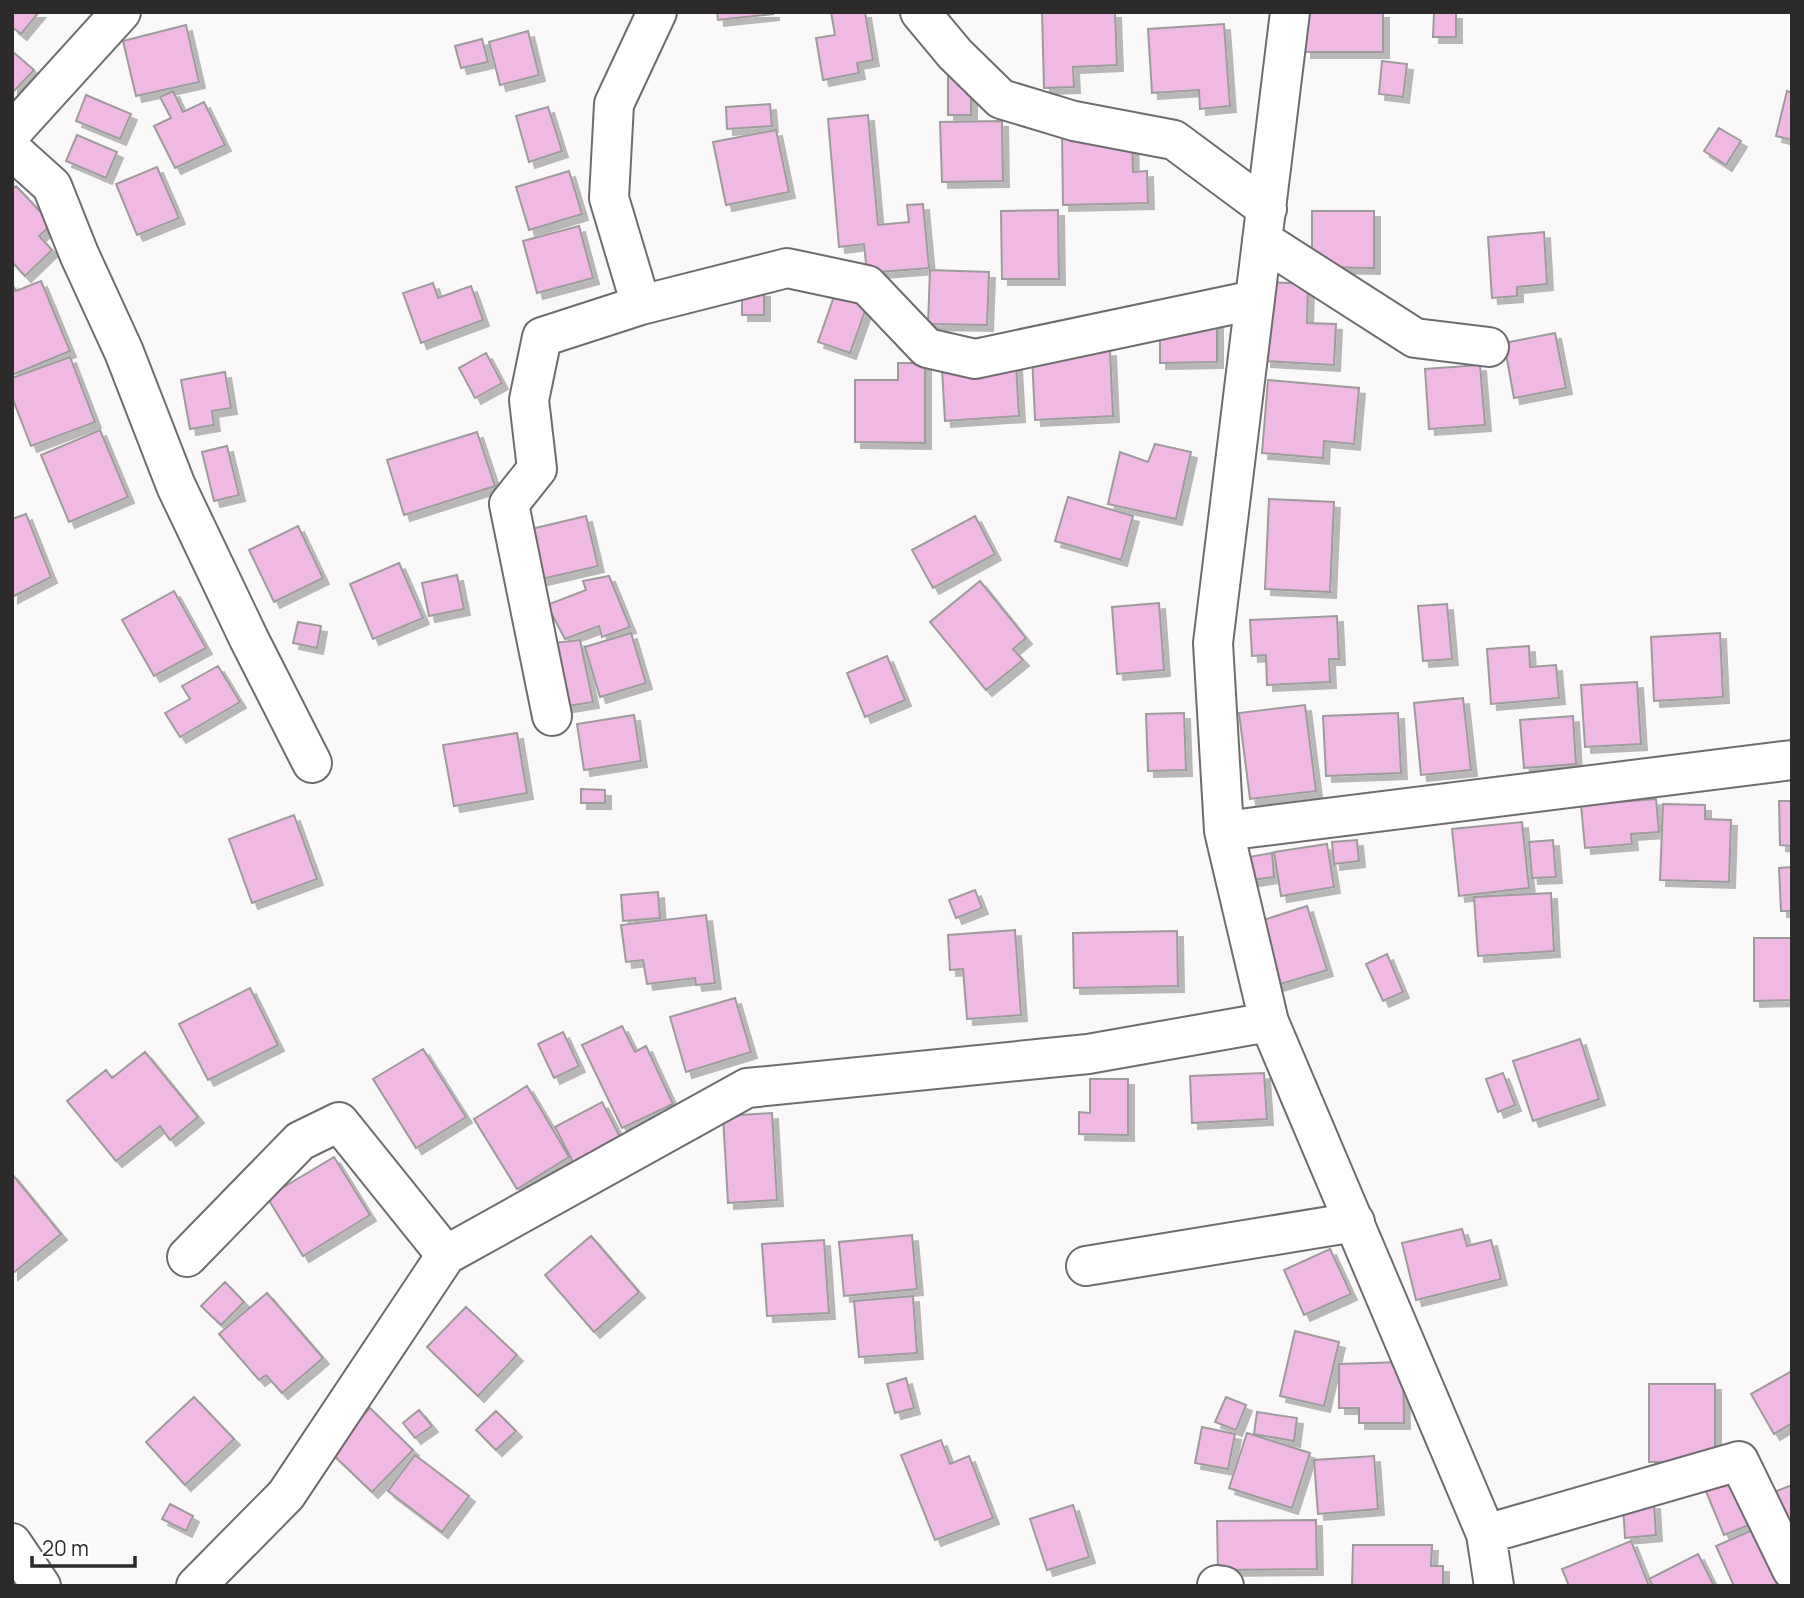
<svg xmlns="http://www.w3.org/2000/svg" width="1804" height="1598" font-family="Manrope,sans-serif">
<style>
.building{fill:#efb9e4;stroke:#9e9b9d;stroke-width:2;filter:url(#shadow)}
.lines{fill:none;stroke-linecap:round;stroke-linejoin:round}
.minor-casing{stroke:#6f6c6f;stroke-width:42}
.minor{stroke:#fff;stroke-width:38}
</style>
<defs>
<filter id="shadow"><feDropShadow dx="6" dy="6" stdDeviation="0" flood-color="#0004"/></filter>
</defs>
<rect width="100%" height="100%" fill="#fbf8fa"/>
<path class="building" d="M12,12H39L21,34L12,27Z
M717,12H773V14L718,20Z
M831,12H865L873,60L857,63L859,73L823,80L816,38L835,35Z
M1042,12H1115L1117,65L1073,67L1074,87L1044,88Z
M1305,12H1383V52H1305Z
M1434,13H1456V37H1433Z
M1224,24L1230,106L1200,109L1199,90L1152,93L1148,29Z
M186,25L199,82L136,96L123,41Z
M528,31L539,75L500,85L489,42Z
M482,39L488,62L461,68L455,46Z
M12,51L34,70L12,93Z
M1382,61L1407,64L1403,97L1379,94Z
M948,75H971V115H948Z
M173,91L183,112L204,102L225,145L175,168L154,126L171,118L160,97Z
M1787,91L1792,93V140L1776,136Z
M86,95L131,114L120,139L76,121Z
M770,104L772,126L727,129L726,107Z
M548,107L562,151L529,162L516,116Z
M868,115L878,225L909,222L907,205L923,204L929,268L867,273L864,244L839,247L828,119Z
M1002,121L1003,181L942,182L940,122Z
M1719,128L1741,141L1726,165L1704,151Z
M776,130L789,192L726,205L713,142Z
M1132,134L1133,172L1147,171L1148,203L1063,205L1062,135Z
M77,135L117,152L106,178L66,161Z
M157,167L179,218L137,235L116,184Z
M569,171L582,214L529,230L516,187Z
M16,186L52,224L39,236L52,250L25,276L12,262V189Z
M1058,210L1059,279H1002L1001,211Z
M1312,211H1374V268L1312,267Z
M579,226L593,278L537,293L523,241Z
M1544,232L1547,284L1517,287V296L1492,298L1488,237Z
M930,270L989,272L987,325L928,324Z
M41,281L70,351L12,375V284L16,291Z
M1269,282L1308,284L1307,323L1336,324L1334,365L1265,361Z
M433,283L438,298L471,286L483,320L421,343L403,293Z
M838,285L870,297L850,353L818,342Z
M742,290L764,291V315H742Z
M1217,323V362L1160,363V324Z
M1555,333L1566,388L1514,398L1504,343Z
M1110,350L1113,416L1035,420L1032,355Z
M486,353L502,383L475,398L459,368Z
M70,357L95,422L31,446L12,397V378Z
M898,363H925V443L855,442V380H898Z
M1016,364L1019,416L945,421L942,369Z
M1480,365L1485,425L1429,429L1425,369Z
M225,372L231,408L212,411L214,425L190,429L181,380Z
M1268,380L1359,388L1354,444L1324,441L1323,458L1262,453Z
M100,430L128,497L69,522L41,455Z
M477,432L495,486L404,515L387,460Z
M1155,444L1191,452L1176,519L1108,504L1120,452L1148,462Z
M227,446L239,495L214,501L202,452Z
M1068,497L1133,516L1121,560L1055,541Z
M1269,499L1334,502L1330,592L1265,589Z
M26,514L51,577L12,597V519Z
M586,516L598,566L542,579L531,529Z
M975,516L995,554L933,588L912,550Z
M298,526L323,578L274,602L249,550Z
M399,563L423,618L373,639L350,584Z
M457,575L464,609L429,616L422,583Z
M609,576L630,627L602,637L599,626L565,639L547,605L586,590L583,581Z
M980,581L1026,638L1013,649L1023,660L986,690L930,622Z
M174,591L206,648L154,676L122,620Z
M1159,603L1164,670L1117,674L1112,607Z
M1447,604L1452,659L1423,661L1418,606Z
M1337,616L1339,659H1329L1330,682L1267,685L1266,655L1252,656L1250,620Z
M298,622L321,626L317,648L293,643Z
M631,633L646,683L600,697L585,647Z
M1720,633L1723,697L1654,701L1651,637Z
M580,640L593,702L561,707L544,644Z
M1529,646L1530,667L1556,665L1559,698L1491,704L1487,649Z
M887,656L905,700L865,717L847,673Z
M218,666L240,702L180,737L165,713L190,699L182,686Z
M1637,682L1641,744L1585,747L1581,685Z
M1463,698L1471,770L1421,775L1414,703Z
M1305,705L1316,791L1250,799L1239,713Z
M1184,713L1186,770L1148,771L1146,714Z
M1398,713L1401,773L1326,776L1323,716Z
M634,715L641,761L584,770L577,724Z
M1573,716L1576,764L1524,768L1520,720Z
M517,733L527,793L454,806L443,745Z
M581,789L605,790V803H581Z
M1656,799L1659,832L1631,834L1632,844L1585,848L1581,805Z
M1779,801H1792V846L1780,845Z
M1663,804L1705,805V819L1731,820L1729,882L1660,880Z
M294,815L317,879L252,903L229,839Z
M1522,822L1529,888L1459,896L1452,829Z
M1357,840L1359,861L1334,864L1332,842Z
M1553,840L1556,877L1532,878L1529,842Z
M1327,844L1334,887L1281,896L1274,852Z
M1272,853L1274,877L1252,880L1249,857Z
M1792,867V911H1781L1779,868Z
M975,890L982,908L956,918L949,900Z
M658,892L660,918L623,921L621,895Z
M1551,893L1554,951L1478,956L1474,897Z
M1307,906L1327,970L1274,986L1254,923Z
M706,915L715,983L696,985L695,978L647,984L643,960L626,962L621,925Z
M1015,930L1021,1015L967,1019L963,969L950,970L948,935Z
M1177,931L1178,986L1074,988L1073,933Z
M1754,938H1792V1000L1754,1001Z
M1387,954L1403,992L1383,1001L1366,964Z
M250,988L278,1045L208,1080L179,1024Z
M735,998L751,1052L686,1072L670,1017Z
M622,1026L635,1052L646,1046L673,1104L622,1128L582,1045Z
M563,1032L579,1066L554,1078L538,1044Z
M1580,1039L1599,1099L1533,1121L1513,1061Z
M423,1049L466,1117L416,1148L373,1079Z
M145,1052L198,1117L170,1140L160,1126L116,1161L67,1101L106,1070L112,1078Z
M1264,1073L1267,1119L1192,1123L1190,1076Z
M1503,1073L1515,1105L1498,1112L1486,1079Z
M1090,1079H1128V1135L1079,1134V1112L1090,1113Z
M527,1086L569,1157L517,1189L474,1119Z
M602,1102L620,1137L573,1162L555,1127Z
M772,1113L777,1200L728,1203L723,1116Z
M334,1157L370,1215L303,1256L267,1197Z
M12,1174L61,1234L12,1274Z
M1462,1229L1467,1246L1491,1240L1501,1279L1416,1300L1402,1243Z
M912,1235L917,1289L844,1296L839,1242Z
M591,1236L639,1292L594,1332L545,1275Z
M824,1240L829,1313L767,1316L762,1244Z
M1330,1249L1351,1294L1304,1315L1284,1270Z
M225,1282L244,1302L221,1325L201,1306Z
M267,1293L323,1358L282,1393L266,1375L259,1380L219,1334Z
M913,1296L917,1353L859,1357L854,1301Z
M466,1307L517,1355L478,1396L427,1347Z
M1295,1331L1339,1342L1324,1406L1280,1396Z
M1403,1362L1404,1423H1359V1408H1339V1364Z
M1792,1371V1423L1774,1434L1751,1394Z
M906,1378L914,1408L895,1413L887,1384Z
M1649,1384H1715V1462H1649Z
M194,1397L234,1439L185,1485L146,1442Z
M1226,1397L1246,1405L1236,1430L1215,1422Z
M370,1408L413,1450L372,1492L328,1450Z
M419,1410L432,1426L415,1438L403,1423Z
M496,1411L516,1431L496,1450L476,1430Z
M1257,1412L1297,1418L1294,1441L1254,1434Z
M1202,1427L1235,1434L1228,1469L1195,1463Z
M1247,1433L1310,1453L1292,1508L1229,1488Z
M941,1440L950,1464L969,1456L993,1518L935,1540L901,1455Z
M415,1455L469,1496L442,1532L388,1491Z
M1374,1456L1378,1509L1318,1514L1314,1460Z
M1730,1479L1749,1525L1724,1535L1705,1489Z
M1792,1485V1541L1769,1494Z
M1654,1503L1656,1535L1625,1538L1623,1505Z
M170,1504L193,1516L186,1531L162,1519Z
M1073,1505L1089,1557L1047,1570L1030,1519Z
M1316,1520L1317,1569L1218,1570L1217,1521Z
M1757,1528L1783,1586H1734L1716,1546Z
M1631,1541L1649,1586H1569L1562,1569Z
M1353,1545H1432L1431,1566H1443V1586H1352Z
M1698,1554L1714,1586H1653L1649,1579Z"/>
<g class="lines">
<g class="minor-casing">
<path id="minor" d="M920,12L955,54L1001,99L1074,121L1174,140L1267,209
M1290,12L1213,643L1224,831L1269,1022L1486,1534L1494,1586
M12,132L121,12
M12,150L52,186L79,254L124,352L176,486L249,639L312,763
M1262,240L1415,338L1489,347
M641,305L609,198L614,104L657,12
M552,716L509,504L537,469L529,400L542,337L641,305L787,268L867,285L927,348L975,359L1254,300
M1224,831L1792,760
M187,1257L300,1141L339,1122L446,1255
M1086,1266L1355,1222
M1486,1534L1739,1461L1792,1570
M12,1543L41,1586
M1217,1585L1224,1586
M196,1586L286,1495L446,1255L747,1088L1088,1054L1269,1022"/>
</g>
<use href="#minor" class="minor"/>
</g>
<rect width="1804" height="1598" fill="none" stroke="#2b292a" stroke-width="28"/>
<path d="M32 1556v10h103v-10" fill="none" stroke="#2b292a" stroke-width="3.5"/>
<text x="42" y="1556" font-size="21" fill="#2b292a" stroke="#ffffff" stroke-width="5" paint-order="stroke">20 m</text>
</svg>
